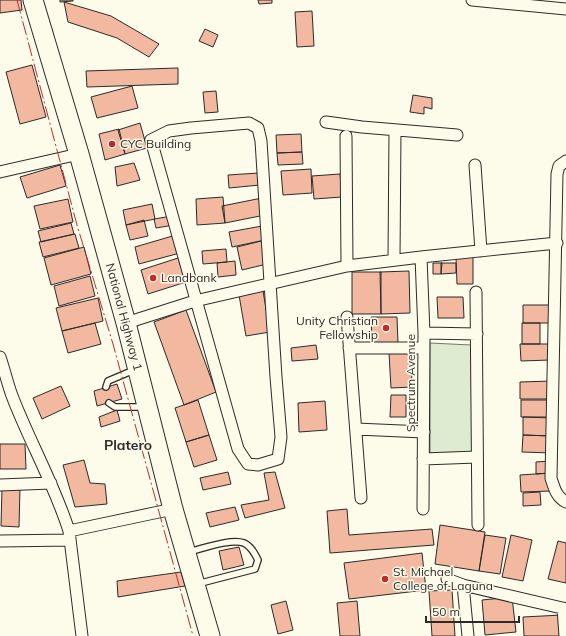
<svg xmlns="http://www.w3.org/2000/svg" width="566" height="636" font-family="Mulish,sans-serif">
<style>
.green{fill:#deebd1;stroke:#74746e}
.building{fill:#f2b8a0;stroke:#2b2b2b}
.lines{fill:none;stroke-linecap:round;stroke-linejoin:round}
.service-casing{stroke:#2b2b2b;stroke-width:8}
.minor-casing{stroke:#2b2b2b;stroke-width:13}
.trunk-casing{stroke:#2b2b2b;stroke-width:21}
.service{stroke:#fdfbea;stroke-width:5.5}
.minor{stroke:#fdfbea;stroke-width:11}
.trunk{stroke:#fdfbea;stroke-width:19}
.power{stroke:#c62828;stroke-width:1;stroke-dasharray:14 3 2 3;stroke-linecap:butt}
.poi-dot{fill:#c62828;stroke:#fdfbea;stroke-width:1.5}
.labels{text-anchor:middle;stroke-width:3;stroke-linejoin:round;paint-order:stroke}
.poi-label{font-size:12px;fill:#2b2b2b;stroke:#fdfbea;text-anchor:start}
.street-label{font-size:12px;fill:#2b2b2b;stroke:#fdfbea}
.quarter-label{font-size:14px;font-weight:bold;fill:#2b2b2b;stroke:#fdfbea}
</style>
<rect width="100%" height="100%" fill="#fdfbea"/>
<path class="green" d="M430,343L471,345L473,456L430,455Z"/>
<path class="building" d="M0,0H21L22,10L0,13Z
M60,0H73V1L60,2Z
M258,0H272V3L259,4Z
M64,2L111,16L159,44L149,57L117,38L68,22Z
M312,11L314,46L297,47L295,12Z
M205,29L218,35L213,47L199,41Z
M32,65L46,117L20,124L6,72Z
M178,68V84L87,87L86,71Z
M132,86L138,108L97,118L91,97Z
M216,91L218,112L205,113L203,92Z
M413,95L432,98V109L424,107V114L410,112Z
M140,123L147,148L125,154L118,130Z
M119,129L125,154L105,160L99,134Z
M301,134L302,152L277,153L276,135Z
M302,152L303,164L278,165L277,153Z
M134,163L140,180L117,186L115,167Z
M60,165L66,186L27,198L20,177Z
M311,169L312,193L283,195L281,171Z
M259,173L260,185L229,188L228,175Z
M340,174L342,197L314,199L312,176Z
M223,197L225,223L197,225L196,199Z
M262,198L265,215L225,223L222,206Z
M68,199L73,222L40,229L34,206Z
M152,204L155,219L126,225L123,210Z
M172,216L174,225L156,228L154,219Z
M144,220L148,236L130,240L126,225Z
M71,223L74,234L41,242L38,231Z
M262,226L265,240L232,247L229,232Z
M75,234L79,248L43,257L39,242Z
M176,235L180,253L139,264L135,247Z
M265,240L267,264L242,270L237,247Z
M84,247L91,274L51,285L44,258Z
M226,249L227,262L203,264L202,251Z
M456,257H473V284H457Z
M178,258L186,282L148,294L141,270Z
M235,261L236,275L218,277L217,263Z
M433,263H442L441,274H433Z
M441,263H456V273L441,274Z
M409,271L410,313L381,314L380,272Z
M352,272H381V314H352Z
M90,276L95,296L59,306L54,286Z
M263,291L270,332L246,336L239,295Z
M437,297H463L464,318H438Z
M98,298L103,321L62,331L56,308Z
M523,305H549V323H523Z
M186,310L216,392L184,405L154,322Z
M371,317H397L398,344H372Z
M95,323L101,344L68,353L62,331Z
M522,323H540V344H522Z
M520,344H550V360L521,361Z
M316,345L318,359L292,361L291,348Z
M389,353H411L412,387L391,388Z
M552,381V399H520V382Z
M117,384L122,399L97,406L94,391Z
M61,386L70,406L42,419L33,398Z
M391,395H406V417H390Z
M198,400L209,435L186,442L175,408Z
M521,400H551V417H521Z
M325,401L327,430L299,432L298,403Z
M117,410L120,421L101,427L99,417Z
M523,417L552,418V436L523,435Z
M209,435L217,460L194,467L186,442Z
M523,435L552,436L551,453L522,452Z
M0,444H25L26,469H0Z
M84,460L90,483L105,484L107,504L75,507L63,465Z
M549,461L550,473L536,474V462Z
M228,472L231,484L203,490L200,478Z
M275,472L285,508L245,518L241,505L269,500L264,473Z
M550,473L551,491L521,492L520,475Z
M2,488H20L19,527L1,526Z
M540,492L541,505L523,506V493Z
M235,507L239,520L210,527L206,513Z
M347,509L349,535L432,529L434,545L330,553L327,511Z
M440,525L485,532L479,571L435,564Z
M485,535L506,538L500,574L479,571Z
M511,535L532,540L523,581L502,577Z
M558,541L566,543V583L548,579Z
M239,547L244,565L223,570L219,551Z
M422,553L426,590L349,599L344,563Z
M181,572L185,586L118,597L117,581Z
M452,590L455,636H432L429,591Z
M512,597L516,632L485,635L482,600Z
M286,601L293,630L278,634L271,605Z
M357,601L360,636H340L337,603Z
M562,615L563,636H524L523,617Z"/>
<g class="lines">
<g class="service-casing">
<path id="service" d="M106,387L108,381L134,370
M109,403L115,407H143
M188,552C202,549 231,538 244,543C251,546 255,554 258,560L255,569L197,584"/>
</g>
<g class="minor-casing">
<path id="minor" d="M472,0L566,9
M326,122L362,127L457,135
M249,123L258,128L261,141L276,377L281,437L278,459L258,465L248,464L238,449L151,140L169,131L191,128Z
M346,136L347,266
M566,161L559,166L557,174L551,478C554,487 556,497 566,502
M475,165L481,251
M0,172L79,154
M421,257L424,333L423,509
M394,260L395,130
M476,292L478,525
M347,317L361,498
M126,323L195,301L347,266L421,257L557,243
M424,333L477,334
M349,348H424
M0,357C4,369 7,381 11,393C28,439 54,483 69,531L82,636
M356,429L424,432
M423,459L477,457
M0,485L51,483
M69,531L173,509
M0,541L70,540
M447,579L463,585L566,609
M463,585L468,636
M563,608L565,636"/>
</g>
<g class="trunk-casing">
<path id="trunk" d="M33,0L79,154L126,323L173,509L210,636"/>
</g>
<use href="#service" class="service"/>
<use href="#minor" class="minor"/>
<use href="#trunk" class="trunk"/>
<path class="power" d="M17,0L77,225L113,344L193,636"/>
</g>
<g class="poi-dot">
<circle cx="112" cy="144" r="4"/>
<circle cx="153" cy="278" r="4"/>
<circle cx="386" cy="328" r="4"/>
<circle cx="385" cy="579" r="4"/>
</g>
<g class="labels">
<g class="poi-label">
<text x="120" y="148">CYC Building</text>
<text x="161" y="282">Landbank</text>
<text x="378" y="325" text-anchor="end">Unity Christian<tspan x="378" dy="14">Fellowship</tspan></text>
<text x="393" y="576">St. Michael<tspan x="393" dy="14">College of Laguna</tspan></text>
</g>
<g class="street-label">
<text transform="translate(124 317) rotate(75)" y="4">National Highway 1</text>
<text transform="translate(411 383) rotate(-90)" y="4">Spectrum Avenue</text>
</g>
<g class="quarter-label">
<text x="128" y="450">Platero</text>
</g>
</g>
<path d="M426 616v6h93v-6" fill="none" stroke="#2b2b2b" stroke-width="2"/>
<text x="432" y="616" font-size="12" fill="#2b2b2b" stroke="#fdfbea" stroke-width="3" paint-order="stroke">50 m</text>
</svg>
